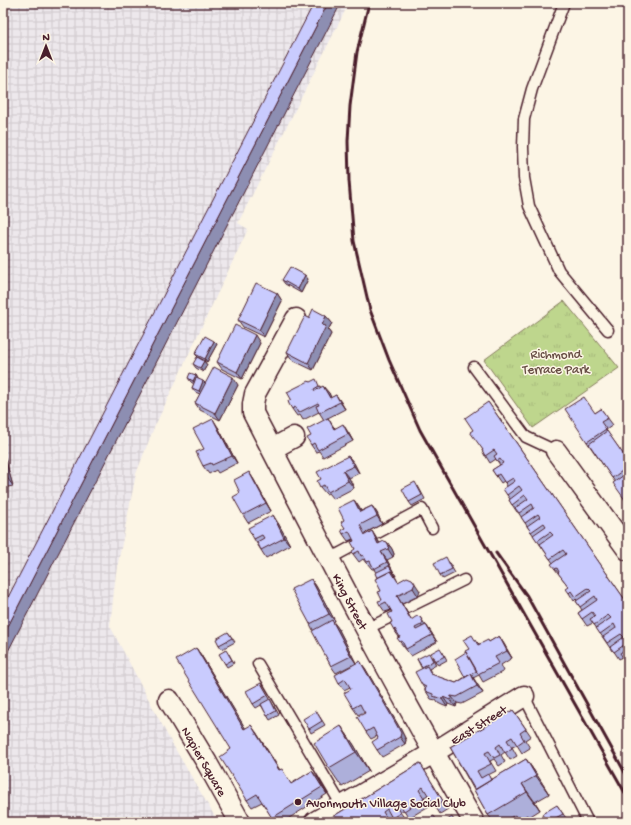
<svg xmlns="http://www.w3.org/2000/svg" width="631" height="825" font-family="'Gochi Hand',sans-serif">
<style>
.industrial{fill:url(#industrial-grid)}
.park{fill:url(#park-tufts);stroke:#847a5c}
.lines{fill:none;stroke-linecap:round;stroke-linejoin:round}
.service-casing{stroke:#4a1f2b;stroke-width:13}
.minor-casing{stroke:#4a1f2b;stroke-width:23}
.service{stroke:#fcf5e5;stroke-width:10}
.minor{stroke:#fcf5e5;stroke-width:20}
.rail{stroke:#4a1f2b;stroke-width:3}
.wall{fill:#adafda;stroke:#4a1f2b}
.shaded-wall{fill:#8d8eb2;stroke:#4a1f2b}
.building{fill:#c9cbfe;stroke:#4a1f2b}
.poi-dot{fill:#4a1f2b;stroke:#fcf5e5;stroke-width:1.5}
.labels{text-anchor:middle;stroke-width:3;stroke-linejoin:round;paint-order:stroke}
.park-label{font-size:13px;fill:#674d44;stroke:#fcf5e5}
.street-label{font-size:13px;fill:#4a1f2b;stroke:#fcf5e5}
.poi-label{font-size:13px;fill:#4a1f2b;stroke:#fcf5e5;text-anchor:start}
</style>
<defs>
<pattern id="industrial-grid" width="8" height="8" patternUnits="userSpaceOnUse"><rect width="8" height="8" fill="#ede8ec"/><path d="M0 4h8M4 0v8" fill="none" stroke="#cdc7cb"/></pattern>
<pattern id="park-tufts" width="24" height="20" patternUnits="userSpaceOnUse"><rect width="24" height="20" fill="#bed68d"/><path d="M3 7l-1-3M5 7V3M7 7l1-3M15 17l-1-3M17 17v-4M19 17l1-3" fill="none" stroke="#a5b77a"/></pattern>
</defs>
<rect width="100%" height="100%" fill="#fcf5e5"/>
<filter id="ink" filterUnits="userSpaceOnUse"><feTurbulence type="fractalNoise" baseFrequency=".025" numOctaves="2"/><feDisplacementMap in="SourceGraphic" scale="8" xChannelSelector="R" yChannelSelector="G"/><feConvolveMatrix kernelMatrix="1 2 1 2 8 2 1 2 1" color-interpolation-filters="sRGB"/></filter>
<g filter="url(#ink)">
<path class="industrial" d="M3,3H349L238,223L248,229L153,430L136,474L116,573L110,626L170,740L218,822H3Z"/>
<path class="park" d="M564,301L619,368L533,428L484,360Z"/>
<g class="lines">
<g class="service-casing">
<path id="service" d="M564,3L532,89L524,119L523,147L524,178L529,206L559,271L608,330
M474,367L526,437L556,451
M368,538L422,509L432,528
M329,559L357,544
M405,609L464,580
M366,629L395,615
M258,664L342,806
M524,696L588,822"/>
</g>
<g class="minor-casing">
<path id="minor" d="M296,319L255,394L253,404V413C324,550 395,688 474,822
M272,449L294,437
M556,451L628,550
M169,700L207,763L240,822
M315,822L433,753L524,696"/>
</g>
<use href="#service" class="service"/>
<use href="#minor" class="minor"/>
<path class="rail" d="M369,3L357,52L350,106L348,141L349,181L354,241L370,310L389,360L420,430L628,798
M496,553L527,596L628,778"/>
</g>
<path class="wall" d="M308,279L301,293L285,284L282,280Z
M277,293L282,301L264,337L243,327L238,320Z
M326,316L332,323L328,330L331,334L313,370L292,360L287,352L309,318Z
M214,341L217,344L207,362L198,357L195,354Z
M260,343L242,379L222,369L217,362Z
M204,361L207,365L203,372L196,368L193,364Z
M196,375L198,379L205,384L238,385L220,420L200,410L195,403L200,394L195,392L192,388L194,384L191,382L188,378Z
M310,382L321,387L329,393L331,398L336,395L345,409L324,420L319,412L303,420L300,415L297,416L292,409Z
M488,402L628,604V664L623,657L619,659L613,650L612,651L593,623L587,626L578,613L582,610L576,601L577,600L576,599L574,601L569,593V587L555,569L553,563L527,526L518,512H517L509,500L510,499L507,495V486L504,481L501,483L492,470L500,465L496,459L490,463L482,450H483L473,430Z
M601,409L613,425L606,430L628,461V504L615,482L587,442L595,413Z
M333,426L335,428L348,432L353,441L323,457L319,451L316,452L311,445Z
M218,427L237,463L218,473L216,470L209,474L203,466L204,449Z
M3,451L13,486L3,488Z
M348,456L354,463L359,473L349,478L354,488L333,499L328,493L326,494L320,487L321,479Z
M249,472L254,480L271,511L248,523L243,515L240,493Z
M418,486L425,499L412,506L409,502Z
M354,500L361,511L372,506L377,513L382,524L365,533L366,534L377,539L380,543L387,542L392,549L394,554L393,557L387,560L398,582L420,591L418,596L402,604L411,619L426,625L431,632L437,642L411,656L400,642L399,637L394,630L392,622V612L391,610L385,612L380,605L382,600L381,591L376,573L374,569H372L367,563H366L363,559L359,562L353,554L355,549L353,539L348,541L343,534L345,528L344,520Z
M278,523L290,545L266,558L254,539Z
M448,561L455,573L443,579L440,575Z
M311,579L316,586L335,621L333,622L338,628L356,663L365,668L401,730L406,740L405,744L382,757L377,750L378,738L377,736L371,739L366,732L365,713L364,712L358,715L353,708L351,689L350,687L344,690L339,683L352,665L336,673L331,666L310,624Z
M228,632L235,642L222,649L219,645Z
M499,636L504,644L512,658L501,665L504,671L483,682L479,675L473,678L483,693L462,704L457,703L456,707L448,704L447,707L442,705L438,703L436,700L431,699L422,685V669L417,659L432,657L436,665L429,669L433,675L456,683L465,677L466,652L469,649L477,642L479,644L489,642Z
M196,648L201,655L245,728L256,732L280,770L291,784L312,771L327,794L283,822H275L262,802L252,807L247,800L231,749Z
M442,651L447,660L438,665L435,661Z
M229,654L234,663L227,667L225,664Z
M261,683L279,715L270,720L261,705L256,708L253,704Z
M513,710L531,736L525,740L530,748L522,753L517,745L512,747L517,756L510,760L505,752L501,755L505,762L499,766L494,759L490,761L496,771L488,775L491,780L526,759L539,778L549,794L535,802L540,810L529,817L532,822H494L488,815L450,747Z
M316,711L325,725L311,733L309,729Z
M341,726L354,745L369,771L342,787L329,768Z
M420,763L448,809L440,814L428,795L424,797L429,806L409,818L404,810L400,812L406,820L403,822H395L392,817L388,819L324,822Z
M557,805L568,821L567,822H541L545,820Z"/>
<path class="shaded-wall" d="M328,3H341L3,661V636Z
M305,275L308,279L301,293L298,289Z
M277,293L282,301L264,337L259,330Z
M326,316L332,323L328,330L331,334L313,370L308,363L322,325Z
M255,335L260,343L242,379L237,372Z
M214,341L217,344L207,362L205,359Z
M204,361L207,365L203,372L200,368Z
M196,375L198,379L196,385L193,381Z
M233,377L238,385L220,420L215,413Z
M203,381L206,384L202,394L199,391Z
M323,386L329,393L335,406L330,398Z
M336,395L341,402L345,409L340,402Z
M328,418L333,426L339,436L334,429Z
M213,419L218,427L237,463L232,456Z
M343,424L348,432L353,441L348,434Z
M3,451L13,486L3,472Z
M348,456L354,463L359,473L354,466Z
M343,471L349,478L354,488L348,481Z
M249,472L254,480L271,511L266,503Z
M354,500L359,507L365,519L360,512Z
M372,506L377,513L382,524L377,516Z
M273,515L278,523L290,545L284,538Z
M372,531L377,539L384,551L378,544Z
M387,542L392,549L394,554L393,557L388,549Z
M381,552L387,560L396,576L393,572Z
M311,579L316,586L335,621L329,614Z
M412,579L420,591L418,596L413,588Z
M397,596L402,604L416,627L411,620Z
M420,617L428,629L426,632L421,625Z
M332,620L338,628L356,663L351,656Z
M426,625L431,632L437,642L432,635Z
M499,636L504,644L512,658L507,651Z
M196,648L201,655L250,736L244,729Z
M360,661L365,668L401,730L406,740L405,744L400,737Z
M471,674L476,682L483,693L477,686Z
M451,696L457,703L456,707L450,700Z
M443,697L448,704L447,707L442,699Z
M251,725L256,732L284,778L279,770Z
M341,726L354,745L369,771L356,752Z
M526,759L539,778L549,794L536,776Z
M312,771L318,778L327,794L322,787Z
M522,784L535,802L540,810L527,792Z"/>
<path class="building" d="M314,3H328L3,636V607Z
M290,267L305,275L298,289L282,280Z
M256,283L277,293L259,330L238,320Z
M313,309L326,316L322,325L326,326L308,363L287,352L305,316L309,318Z
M235,325L255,335L237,372L217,362Z
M205,336L214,341L205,359L195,354Z
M197,357L204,361L200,368L193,364Z
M214,367L233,377L215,413L195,403Z
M190,373L196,375L193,381L188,378Z
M196,378L203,381L199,391L192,388Z
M316,379L319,386L314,389L315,391L323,386L330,398L336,395L340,402L319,413L316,406L319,405L318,403L298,413L295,407L292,409L289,404L288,401L291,399L287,392L309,381L310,382Z
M584,397L595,413L601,409L608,418L601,422L606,429L587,442L565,409Z
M488,402L628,604V644L627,643L614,652L610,647L624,637L621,634L607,643L603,637L616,628L614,624L600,634L596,628L611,618L608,615L594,625L590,619L595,616L592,612L582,619L578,613L597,600L595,596L580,607L576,601L591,591L588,588L575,597L571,591L569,593L566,589L569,587L558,573L559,572L557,568L555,569L551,564L566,554L563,550L550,559L540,544L553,535L550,532L537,541L533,535L546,526L544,523L531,532L527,526L540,517L538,514L525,523L521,517L534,508L532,504L519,513L515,508L528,499L525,495L512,505L509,500L522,490L519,486L507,495L503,489L515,481L513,478L505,483L499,474L496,476L492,470L503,463L500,459L497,461L494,456L497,454L494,450L485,456L482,450H483L470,432L473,430L465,418Z
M328,418L334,429L343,424L348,434L318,450L314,443L311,445L307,438L311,436L307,429Z
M213,419L232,456L212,465L211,463L203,466L196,452L204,449L193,429Z
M607,431L628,461V467L612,478L589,444Z
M348,456L354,466L343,471L348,481L328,492L324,485L320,487L317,481L321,479L317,472Z
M249,472L266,503L243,515L233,497L240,493L234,480Z
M628,472V504L613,483Z
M415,482L422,495L409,502L402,489Z
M354,500L360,512L372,506L377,516L360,525L365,535L372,531L378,544L384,541L387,542L389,546L388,549L381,552L387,562L374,569L370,561L367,562L363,555L361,556L359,551L353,554L352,551L355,549L351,542L354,541L349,531L343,534L341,530L345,528L341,522L344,520L338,508Z
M273,515L284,538L261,550L257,542L264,538L262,535L254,539L248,528Z
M446,557L452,569L440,575L434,563Z
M389,566L393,572L391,571L377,578L375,573Z
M391,571L398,582L407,577L412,579L415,583L413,588L397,596L411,620L417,616L420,617L423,622L421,625L415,628L416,630L426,625L432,635L406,649L402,641L400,642L397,638L400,637L395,629L394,630L390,623L392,622L388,614L392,612L386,602L380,605L378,601L382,600L378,592L381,591L375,579Z
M311,579L329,614L310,624L291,589Z
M332,620L351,656L331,666L312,631Z
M228,632L232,638L219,645L216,639Z
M472,635L478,645L488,640L489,642L499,636L507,651L495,657L499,663L478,674L465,651L469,649L463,640Z
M196,648L244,729L251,725L279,770L282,769L291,784L312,771L322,787L272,818L257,794L247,800L220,757L231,749L176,660Z
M440,648L445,656L435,661L431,653Z
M628,648V656L624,659L620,653Z
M226,650L232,660L225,664L219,654Z
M466,652L477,671L465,677L455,659Z
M429,653L433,661L422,667L417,659Z
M360,661L395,722L401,733L400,737L377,750L372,742L378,738L373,728L366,732L357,717L365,713L362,708L360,704L353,708L344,693L351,689L345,679L339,683L335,675Z
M427,666L431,674L456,683L471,674L477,686L457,697L451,696L450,700L443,697L442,699L433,696V694L425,691L426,687L422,685L415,672Z
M261,683L268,695L253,704L246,691Z
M270,699L276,711L267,716L261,704Z
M513,710L526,729L520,733L524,740L517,745L512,737L507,740L512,748L505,753L500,744L496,747L500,755L494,758L489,751L485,753L491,764L477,771L481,778L488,774L491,780L475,790L450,747Z
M316,711L322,721L309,729L303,719Z
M341,726L356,752L329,768L314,743Z
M526,759L536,776L522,784L527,792L488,815L474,790Z
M420,763L443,801L435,806L423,787L419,790L424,798L404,811L399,802L395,804L400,813L392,818L387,809L383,812L389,822H324Z
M557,805L563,814L550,821V822H541L545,820L542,814Z
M515,815L518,820L527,815L532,822H503Z
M434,816L438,822H423Z
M452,817L455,822H444Z"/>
</g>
<circle class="poi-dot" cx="298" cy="802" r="4"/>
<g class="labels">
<g class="park-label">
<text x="556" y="358">Richmond<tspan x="556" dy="15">Terrace Park</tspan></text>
</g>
<g class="street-label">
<text transform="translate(351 601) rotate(62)" y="5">King Street</text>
<text transform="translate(478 724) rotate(-32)" y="5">East Street</text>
<text transform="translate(205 761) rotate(60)" y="5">Napier Square</text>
</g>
<g class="poi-label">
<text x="306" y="807">Avonmouth Village Social Club</text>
</g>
</g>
<rect width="631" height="825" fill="none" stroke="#fcf5e5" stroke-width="16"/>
<rect x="8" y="8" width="615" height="809" fill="none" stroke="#4a1f2b" stroke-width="1.5" filter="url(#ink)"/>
<g transform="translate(46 46)" stroke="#fcf5e5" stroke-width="3" paint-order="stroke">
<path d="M0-3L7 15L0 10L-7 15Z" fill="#4a1f2b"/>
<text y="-6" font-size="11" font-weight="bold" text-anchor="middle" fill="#4a1f2b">N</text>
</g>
</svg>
